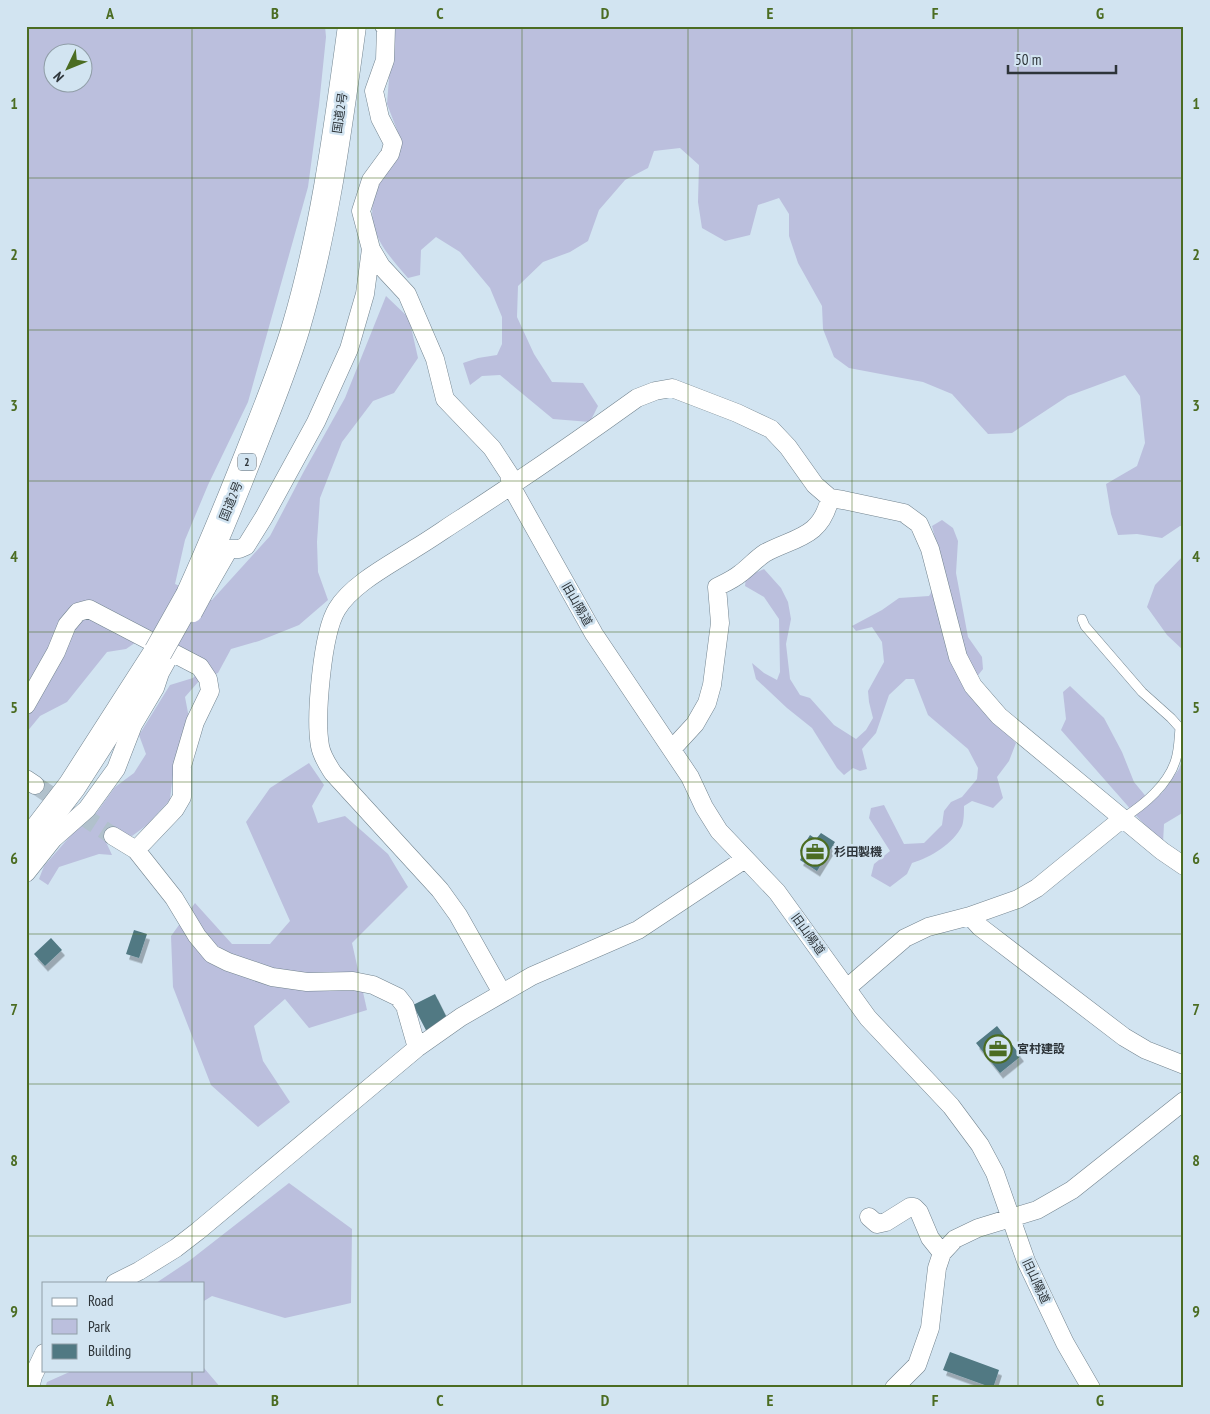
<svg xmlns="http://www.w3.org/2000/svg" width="1210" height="1414" font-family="'PT Sans Narrow','Noto Sans JP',sans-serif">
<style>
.green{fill:#bbbfdd;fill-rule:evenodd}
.building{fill:#517983;filter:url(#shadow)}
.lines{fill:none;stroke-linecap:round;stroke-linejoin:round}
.street-tunnel{stroke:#b1c1cc;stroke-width:18;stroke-dasharray:18 9;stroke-linecap:butt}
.lane-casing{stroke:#73848f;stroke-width:10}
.street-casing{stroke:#73848f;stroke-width:19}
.highway-casing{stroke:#73848f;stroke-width:29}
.lane{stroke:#fff;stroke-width:9}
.street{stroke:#fff;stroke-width:18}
.highway{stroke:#fff;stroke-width:28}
.street-bridge-casing{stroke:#73848f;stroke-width:19;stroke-linecap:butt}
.highway-bridge-casing{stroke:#73848f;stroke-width:29;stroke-linecap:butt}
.street-bridge{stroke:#fff;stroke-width:18}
.highway-bridge{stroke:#fff;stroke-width:28}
.grid{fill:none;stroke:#4b6c22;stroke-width:1;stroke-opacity:0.55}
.labels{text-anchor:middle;stroke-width:5;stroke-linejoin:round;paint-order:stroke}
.shield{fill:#d2e4f1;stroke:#5e6970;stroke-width:1}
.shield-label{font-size:11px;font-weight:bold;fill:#2d3439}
.street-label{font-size:12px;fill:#2d3439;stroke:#d2e4f1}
.poi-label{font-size:12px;font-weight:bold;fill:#2d3439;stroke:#d2e4f1;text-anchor:start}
.neatline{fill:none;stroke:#4b6c22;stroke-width:2}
.grid-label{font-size:16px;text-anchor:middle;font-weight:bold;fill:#4b6c22}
</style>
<defs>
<filter id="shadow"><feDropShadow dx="3" dy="5.5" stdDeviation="0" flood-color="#0004"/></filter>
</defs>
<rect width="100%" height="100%" fill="#d2e4f1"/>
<path class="green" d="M26,26H325L326,37L319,105L308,187L248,402L208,485L185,540L175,584L212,600L270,536L303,473L345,398L386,296L409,318L418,358L394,393L373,401L342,442L320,498L317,542L318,572L328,600L299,625L259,641L231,649L218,673L199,681L185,697L189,718L185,738L175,758L170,800L147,825L132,836L115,831L106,842L112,855L99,854L59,867L48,885L39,879L44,866L72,834L97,812L115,787L134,773L146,754L139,735L170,685L193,678L203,667L151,632L126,649L107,652L67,702L40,716L26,733ZM52,52H82V82H52Z
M387,26H1184V526H1180L1162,538L1137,534L1118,535L1111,514L1106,484L1137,466L1145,443L1140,396L1125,375L1068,396L1012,433L988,434L952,394L923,382L849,368L834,357L823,329L822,306L798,263L789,236V214L779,198L758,205L750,235L725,241L702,228L698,202L699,165L680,148L654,151L648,168L625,180L599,210L588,241L570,252L543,262L518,286L517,317L534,354L552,382L583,383L598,406L590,422L553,419L500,375L482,376L470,385L463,363L478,358L497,355L502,344V317L490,288L460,252L436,237L421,250L420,275L408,278C381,247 361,225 379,182C383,174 391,169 395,161C398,155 400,149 402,143L387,104L392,39Z
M942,520L953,528L958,541L956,573L968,637L982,657L983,669L968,688L981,707L1016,743L1009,761L997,777L1003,798L993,808L972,801L964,806C964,812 964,821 962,826C953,844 931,857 912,863L907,874L890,887L871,876L874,864L890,851L869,818L871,808L884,805L904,844L924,843L942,825L944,811L951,802L962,797L977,779L978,768L968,749L928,715L914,679H906L889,695L876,733L862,749L867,769L860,771L853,768L844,775L837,768L812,728L787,708L756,679L752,663L764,673L777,680L780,672L779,619L764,597L745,586L746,577L764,569L781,588L788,602L791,619L786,644L790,679L800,695L810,698L834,725L856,739L866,730L873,718L869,702L868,691L884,662L882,642L872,627L856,631L852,626L882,610L899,598L929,596L944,572L932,526Z
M1184,555V651L1167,635L1147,607L1155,585Z
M1070,686L1104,718L1122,752L1134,782L1148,799L1162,793L1179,769L1184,755V812L1164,824L1163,843L1141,821L1061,730L1066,719L1063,692Z
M309,763L324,785L312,806L318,823L345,816L388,854L408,887L352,943L367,1010L309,1028L285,999L254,1026L263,1061L290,1102L258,1127L211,1085L173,987L171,936L195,903L232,944H270L290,921L246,822L270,788Z
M289,1183L352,1229L351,1303L285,1318L212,1296L204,1301V1283H156L189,1261Z
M204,1368L221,1388H45L47,1382L74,1370H204Z"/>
<path class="building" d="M821,833L835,842L817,871L800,860L804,853L800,851L810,835L816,839Z
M134,930L147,934L139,958L126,954Z
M51,938L62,950L45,966L34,954Z
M435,994L449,1022L427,1032L413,1005Z
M997,1026L1021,1056L1000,1073L976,1043Z
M950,1352L999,1370L993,1388L943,1370Z"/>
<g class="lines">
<path class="street-tunnel" d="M35,785L113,836"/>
<g class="lane-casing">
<path id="lane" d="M1082,619L1085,626L1142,692L1171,718L1180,728C1179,738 1179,749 1176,759C1169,784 1144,805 1123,818"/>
</g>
<g class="street-casing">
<path id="street" d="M384,26L386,28L385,60L374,91L380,118L393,143L390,154L371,180L361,211L371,249L381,266L407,294L435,359L445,399L492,448L509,474L511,486L594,634L690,777L704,807L719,831L777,892L868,1018L951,1106L980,1145L995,1173L1026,1261L1065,1343L1091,1388
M211,549H239L246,546L264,517L316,422L349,349L365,294L371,249
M206,589L229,549
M26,705L56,652L67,625L78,612L89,609L200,667L208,679L210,691L195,722L182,766V797L175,809L136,850
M672,749L695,724L707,703L712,685L720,623L717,587C725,583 734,579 741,573C749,567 756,559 765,553C795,537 821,538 830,498
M26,779L35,785
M113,836L136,850L174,898L197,936L212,954L228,962L272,977L307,982L353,981L373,985L398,997L405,1006L417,1048
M26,873L53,839L87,809L116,769L133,725L155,688L160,673L170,655
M970,916L980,927L1124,1037L1146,1050L1184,1065
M847,988L905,938L928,927L970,916L1018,899L1037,888L1123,818
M502,993L458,915L440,890L333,773C328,765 322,757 320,746C315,718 322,633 337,609C352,584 391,564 414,549C431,539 446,528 462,518C522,479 580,439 637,398L655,391L672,388L737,413L771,429L788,447L815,485L830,498L843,500L904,513L919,524L930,549L958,657L973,686L999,716L1162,851L1184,866
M869,1217L877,1224L886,1222L910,1207H914L919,1212L930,1238L942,1253
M115,1283L139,1271L176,1248L198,1231L417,1048L461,1017L532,976L638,930L745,859
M30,1388L33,1376L44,1353
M894,1388L917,1365L930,1328L937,1268L942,1253L955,1239L978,1228L1037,1210L1072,1190L1184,1101"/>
</g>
<g class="highway-casing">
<path id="highway" d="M190,595C214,542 236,488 257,434C271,399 285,364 296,327C325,229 338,127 352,26
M26,846L72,786L158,652"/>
</g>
<use href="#lane" class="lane"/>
<use href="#street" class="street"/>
<use href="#highway" class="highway"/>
<g class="street-bridge-casing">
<path id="street-bridge" d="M193,613L206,589"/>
</g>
<g class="highway-bridge-casing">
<path id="highway-bridge" d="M158,652L190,595"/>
</g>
<use href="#street-bridge" class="street-bridge"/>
<use href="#highway-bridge" class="highway-bridge"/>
</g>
<path class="grid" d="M192,26V1283M358,26V1388M522,26V1388M688,26V1388M852,26V1388M1018,26V1388M26,178H1184M26,330H1184M26,481H1184M26,632H1184M26,782H1184M26,934H1184M26,1084H1184M26,1236H1184M192,1370V1388"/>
<defs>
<g id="office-ring" transform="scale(1.4375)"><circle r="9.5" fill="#d2e4f1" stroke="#4b6c22" stroke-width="1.5"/><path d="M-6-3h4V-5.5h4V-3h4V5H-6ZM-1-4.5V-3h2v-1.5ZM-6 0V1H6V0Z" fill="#4b6c22"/></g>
</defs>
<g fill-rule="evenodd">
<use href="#office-ring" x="815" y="852"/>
<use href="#office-ring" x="998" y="1049"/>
</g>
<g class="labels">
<rect class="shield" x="238" y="453.5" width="18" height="17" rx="4"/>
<g class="shield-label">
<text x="247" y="466">2</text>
</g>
<g class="street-label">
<text transform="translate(340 113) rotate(-82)" y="4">国道2号</text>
<text transform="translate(231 501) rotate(-68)" y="4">国道2号</text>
<text transform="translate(577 604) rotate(60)" y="4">旧山陽道</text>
<text transform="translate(808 934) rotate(54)" y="4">旧山陽道</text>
<text transform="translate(1036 1281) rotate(65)" y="4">旧山陽道</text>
</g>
<g class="poi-label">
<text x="834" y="856">杉田製機</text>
<text x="1017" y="1053">宮村建設</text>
</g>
</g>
<rect width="1210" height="1414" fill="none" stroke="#d2e4f1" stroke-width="55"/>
<rect x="42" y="1282" width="162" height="90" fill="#d2e4f1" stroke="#909ea7"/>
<rect x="52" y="1298" width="25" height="8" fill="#ffffff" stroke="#909ea7"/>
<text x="88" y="1306" font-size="15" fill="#2d3439">Road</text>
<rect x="52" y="1319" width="25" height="15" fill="#bbbfdd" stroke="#909ea7"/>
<text x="88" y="1332" font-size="15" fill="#2d3439">Park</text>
<rect x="52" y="1344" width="25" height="15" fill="#517983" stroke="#909ea7"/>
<text x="88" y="1356" font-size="15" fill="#2d3439">Building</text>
<g transform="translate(68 68) rotate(227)"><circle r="24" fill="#d2e4f1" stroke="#909ea7"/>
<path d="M0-4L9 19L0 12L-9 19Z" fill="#4b6c22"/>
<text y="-8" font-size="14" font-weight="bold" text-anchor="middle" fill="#2d3439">N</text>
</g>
<path d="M1008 65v8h108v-8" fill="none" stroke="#2d3439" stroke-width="2.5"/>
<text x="1015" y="65" font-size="15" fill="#2d3439" stroke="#d2e4f1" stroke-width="4" paint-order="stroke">50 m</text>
<rect x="28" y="28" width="1154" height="1358" class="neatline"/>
<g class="grid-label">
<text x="110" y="19">A</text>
<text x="275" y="19">B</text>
<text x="440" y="19">C</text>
<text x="605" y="19">D</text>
<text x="770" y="19">E</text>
<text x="935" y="19">F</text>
<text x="1100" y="19">G</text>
<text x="14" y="109">1</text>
<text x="1196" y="109">1</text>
<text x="14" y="260">2</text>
<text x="1196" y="260">2</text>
<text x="14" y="411">3</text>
<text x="1196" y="411">3</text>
<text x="14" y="562">4</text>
<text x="1196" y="562">4</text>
<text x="14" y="713">5</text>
<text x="1196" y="713">5</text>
<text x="14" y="864">6</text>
<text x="1196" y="864">6</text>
<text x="14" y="1015">7</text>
<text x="1196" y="1015">7</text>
<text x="14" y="1166">8</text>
<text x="1196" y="1166">8</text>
<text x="14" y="1317">9</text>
<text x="1196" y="1317">9</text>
<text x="110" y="1406">A</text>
<text x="275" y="1406">B</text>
<text x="440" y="1406">C</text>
<text x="605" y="1406">D</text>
<text x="770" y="1406">E</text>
<text x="935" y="1406">F</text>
<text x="1100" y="1406">G</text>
</g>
</svg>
